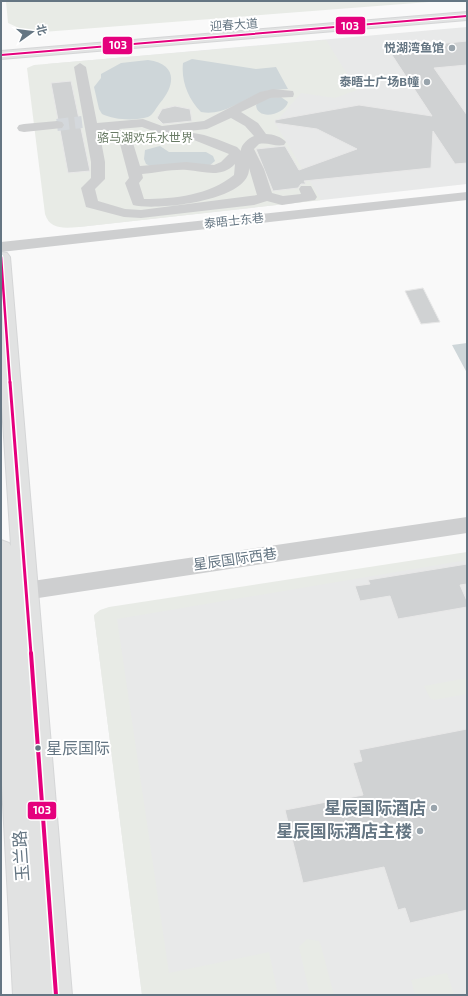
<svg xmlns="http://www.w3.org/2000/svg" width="468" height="996" font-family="'Exo 2','Noto Sans SC',sans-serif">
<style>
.built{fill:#e8e9e9}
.green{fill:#e8ebe6}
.water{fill:#ced6d9}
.building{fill:#d0d2d3;stroke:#e8e8e8}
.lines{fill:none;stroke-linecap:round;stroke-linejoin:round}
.street-tunnel{stroke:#d4d8dc;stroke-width:12;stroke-dasharray:12 6;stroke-linecap:butt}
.secondary-casing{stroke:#d5d6d7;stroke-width:2}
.street{fill:#cecfd0;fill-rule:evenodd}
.secondary{fill:#e1e2e2;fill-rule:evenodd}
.bus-1-far3-casing{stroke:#fff;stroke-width:4}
.bus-1-far2-casing{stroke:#fff;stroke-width:5}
.bus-1-far1-casing{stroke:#fff;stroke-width:6}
.bus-1-casing{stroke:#fff;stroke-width:7}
.bus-1-far3{stroke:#e5007d;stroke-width:2}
.bus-1-far2{stroke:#e5007d;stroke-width:2.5}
.bus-1-far1{stroke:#e5007d;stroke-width:3}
.bus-1{stroke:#e5007d;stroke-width:4}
.poi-dot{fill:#99a4ac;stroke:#fff;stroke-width:1.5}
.bus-dot{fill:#657683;stroke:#fff;stroke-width:1.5}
.labels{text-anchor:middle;stroke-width:4;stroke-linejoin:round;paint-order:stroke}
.far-street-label{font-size:12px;fill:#657683;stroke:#fff}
.far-poi-label{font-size:12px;font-weight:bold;fill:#657683;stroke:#fff;text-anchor:end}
.far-park-label{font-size:12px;fill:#687a64;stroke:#fff}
.street-label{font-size:14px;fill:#657683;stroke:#fff}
.near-bus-label{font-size:16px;fill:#657683;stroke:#fff;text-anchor:start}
.near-poi-label{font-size:17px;font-weight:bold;fill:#657683;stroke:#fff;text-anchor:end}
.near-street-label{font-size:17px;fill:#657683;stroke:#fff}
.line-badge{stroke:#fff;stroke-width:1.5}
.badge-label{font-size:11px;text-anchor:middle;font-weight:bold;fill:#fff}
</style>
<rect width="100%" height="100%" fill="#f9f9f9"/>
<path class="built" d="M467,27V184L79,227L47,64Z
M467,558V995H142L94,615Z"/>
<path class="green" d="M6,1H442L30,33L8,23Z
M326,40L357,90L335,98L301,93L275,123L321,200L79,227C64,228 50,230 45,214L27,68L34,65Z
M467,552V560L117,619L169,973L269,952L278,995H142L94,615L100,610L109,607Z
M467,678V694L434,700L430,698L424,686Z
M307,939L319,941L321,946L334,995H310L299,947Z
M447,973L454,995H415L411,980Z"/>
<path class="water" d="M192,59L256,69L276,67L288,89C281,89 273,90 266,91C245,97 224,117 201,112C188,99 181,81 183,63Z
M148,60C177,64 176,84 160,103C156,108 153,115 148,117C135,121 114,120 102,114L99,109L94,87L101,78V74L121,63Z
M281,97L288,102C285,115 257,121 256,105L264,98Z
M160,146L169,152H206L213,156L215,161L209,166H150L146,164L144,159L145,150Z
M467,343V373L452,345Z"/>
<path class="building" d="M467,41V65L434,68L467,115V163L455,164L433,131L431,168L304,181L306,184H301L298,188L273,191L256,149L285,146L299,170L357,149L317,129L275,123V120L359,105L432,116L388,49Z
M71,81L90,171L68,173L60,130L63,129L65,124L62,121L58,120L51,83Z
M175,106L190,109L192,121L163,124L157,118L162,109Z
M423,288L440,322L421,324L405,291Z
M467,564V584L460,585L467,601V607L398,619L390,596L360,601L355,586L370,584L368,580Z
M467,729V910L410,923L405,908L398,910L384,867L303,883L285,810L363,795L353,763L362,761L359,750Z"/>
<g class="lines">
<path class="street-tunnel" d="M57,125L82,122"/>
<g class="secondary-casing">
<path id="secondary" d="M467,12V20L1,59V51Z
M1,252L7,253L10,257L72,995H13L1,766V540L9,543L11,546L1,391Z"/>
</g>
<path class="street" d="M80,63L86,67L97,123L143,119L162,126L204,121L260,92L273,89L293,91L294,94L293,97L270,98L241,112L258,123L266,134C273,134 282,137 286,142L284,145C275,147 268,142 259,144L254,149L264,169L272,193L283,196L301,194L299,189L301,186H311L317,197L315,200L282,205L267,201L254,205L141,218L124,217L86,207L81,188L91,178V162L74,67ZM231,118L245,126L254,136C248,138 240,146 241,151L237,147C211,137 194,128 165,135L163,138L165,141L194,140L229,154L221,162L214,165L186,162L140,166L133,143L119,129L142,127L161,134L207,129ZM99,130H104L120,144L129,178L125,183L133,205C156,211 251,201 249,168L257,195L141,210L125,209L98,201L95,189L105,179V162ZM235,164L234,175C209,195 175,199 144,199L139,183L143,178L142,174C156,173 172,169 187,170C204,171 220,179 235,164Z
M57,121L62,122L64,125L62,128L24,132L19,131L17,128L19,125L24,124Z
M467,192V200L1,252V242Z
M467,517V533L12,602L4,599L1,593L4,587L12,584Z"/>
<use href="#secondary" class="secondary"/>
<g class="bus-1-far3-casing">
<path id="bus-1-far3" d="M1,55L467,16"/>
</g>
<g class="bus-1-far2-casing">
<path id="bus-1-far2" d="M1,257L10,383"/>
</g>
<g class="bus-1-far1-casing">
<path id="bus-1-far1" d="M10,382L31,654"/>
</g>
<g class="bus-1-casing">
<path id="bus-1" d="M31,653L56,995"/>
</g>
<use href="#bus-1-far3" class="bus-1-far3"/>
<use href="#bus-1-far2" class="bus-1-far2"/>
<use href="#bus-1-far1" class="bus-1-far1"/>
<use href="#bus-1" class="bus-1"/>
</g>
<g class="poi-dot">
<circle cx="452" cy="48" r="4"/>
<circle cx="427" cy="82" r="4"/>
<circle cx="434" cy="808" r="4"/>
<circle cx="420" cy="831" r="4"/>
</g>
<circle class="bus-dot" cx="38" cy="748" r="3.5"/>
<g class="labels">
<g class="far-street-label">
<text transform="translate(234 25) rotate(-4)" y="4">迎春大道</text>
<text transform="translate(234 221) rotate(-6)" y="4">泰晤士东巷</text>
</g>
<g class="far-poi-label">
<text x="444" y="52">悦湖湾鱼馆</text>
<text x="419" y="86">泰晤士广场B幢</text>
</g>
<g class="far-park-label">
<text x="145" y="142">骆马湖欢乐水世界</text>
</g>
<g class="street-label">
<text transform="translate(235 559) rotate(-8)" y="5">星辰国际西巷</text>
</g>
<g class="near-bus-label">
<text x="46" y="754">星辰国际</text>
</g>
<g class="near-poi-label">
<text x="426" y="814">星辰国际酒店</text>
<text x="412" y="837">星辰国际酒店主楼</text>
</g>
<g class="near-street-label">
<text transform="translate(21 856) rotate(-94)" y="6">玉兰路</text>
</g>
</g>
<g class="line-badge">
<rect x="335" y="16" width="31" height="19" rx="4" fill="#e5007d"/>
<rect x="102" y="36" width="31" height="19" rx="4" fill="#e5007d"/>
<rect x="27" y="801" width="30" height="19" rx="4" fill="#e5007d"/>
</g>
<g class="badge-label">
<text x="350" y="30">103</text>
<text x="118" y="49">103</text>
<text x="42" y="814">103</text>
</g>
<rect width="468" height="996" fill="none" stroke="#657683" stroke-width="4"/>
<g transform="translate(32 32) rotate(76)" stroke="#ffffff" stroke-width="3" paint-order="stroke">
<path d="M0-3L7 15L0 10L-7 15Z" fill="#657683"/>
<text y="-6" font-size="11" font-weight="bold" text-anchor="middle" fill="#657683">北</text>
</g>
</svg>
